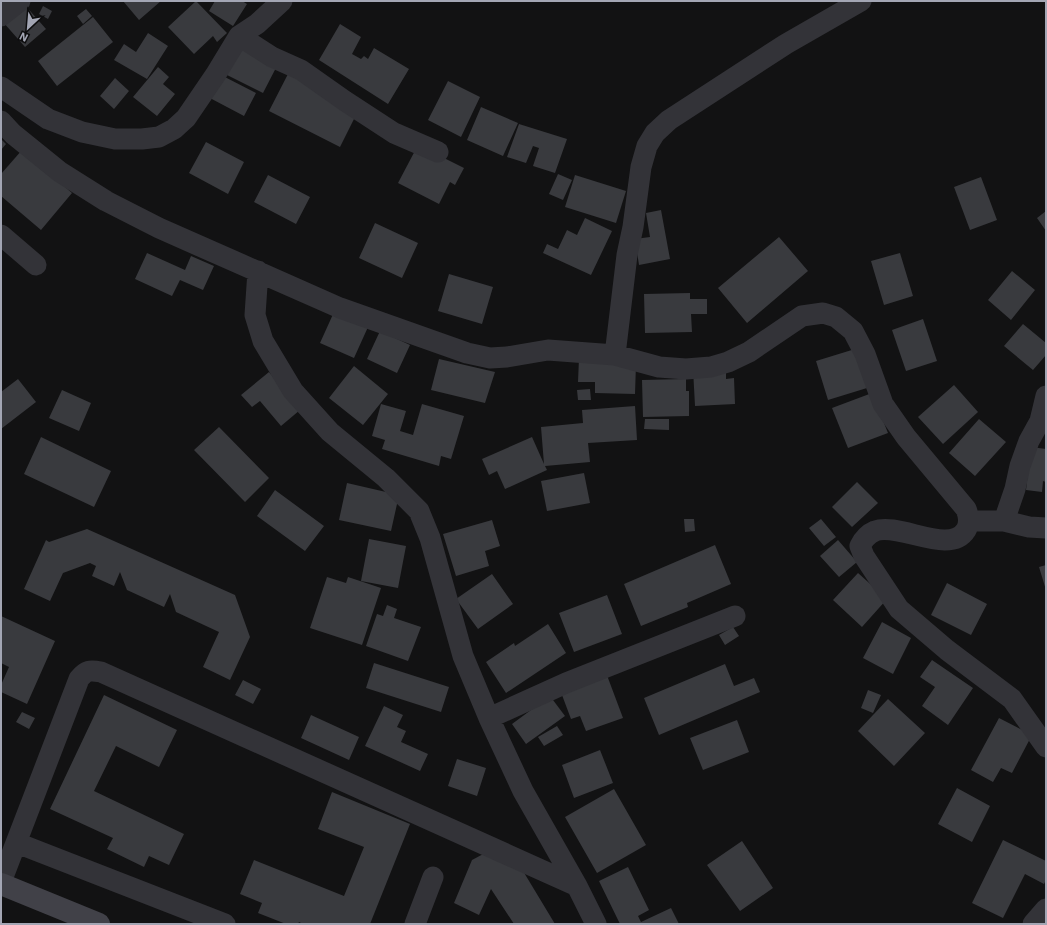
<svg xmlns="http://www.w3.org/2000/svg" width="1047" height="925" font-family="'IBM Plex Sans',sans-serif">
<style>
.building{fill:#393a3e}
.lines{fill:none;stroke-linecap:round;stroke-linejoin:round}
.street{stroke:#333338;stroke-width:21}
.secondary{stroke:#414148;stroke-width:22}
</style>
<rect width="100%" height="100%" fill="#121213"/>
<path class="building" d="M123,1H161L139,20Z
M196,1L227,33L217,42L213,36L194,54L168,27Z
M215,1H242L247,4L233,26L209,11Z
M24,4L46,29L25,47L3,22Z
M43,6L52,11L48,19L39,14Z
M86,9L92,16L83,24L77,16Z
M93,17L113,42L57,86L38,61Z
M340,24L361,37L352,54L361,59L364,56L368,59L374,48L409,69L388,104L319,60Z
M148,33L168,46L147,79L114,60L124,44L136,52Z
M240,43L279,62L263,93L225,74Z
M158,67L169,77L163,84L175,94L157,116L133,97Z
M219,74L256,93L244,116L208,97Z
M288,74L358,111L340,147L269,111Z
M115,78L129,91L114,109L100,96Z
M448,81L480,97L461,137L428,120Z
M481,107L518,123L503,156L467,140Z
M519,124L567,139L555,173L533,166L539,148L533,146L526,163L507,157Z
M1,139L6,144L1,150Z
M206,142L244,162L228,194L189,173Z
M418,145L464,168L455,185L450,182L439,204L398,183Z
M22,150L72,193L41,230L1,196V174Z
M558,174L572,180L563,200L549,194Z
M268,175L310,197L296,224L254,202Z
M575,175L626,191L616,223L565,207Z
M981,177L997,220L970,230L954,187Z
M661,210L670,259L639,265L635,239L650,237L646,213Z
M1046,211V231L1037,218Z
M585,218L612,231L591,275L543,253L547,244L558,249L567,230L577,235Z
M375,223L418,243L402,278L359,258Z
M779,237L808,271L747,323L718,288Z
M147,253L185,270L191,256L214,266L203,290L180,280L172,296L135,279Z
M900,253L913,296L884,305L871,261Z
M1012,271L1035,290L1011,320L988,300Z
M449,274L493,287L482,324L438,311Z
M690,293V299H707V314H691L692,332L645,333L644,294Z
M334,312L368,327L354,358L320,343Z
M923,319L937,361L906,371L892,330Z
M1023,324L1046,343V355L1033,370L1004,346Z
M380,331L410,345L397,373L367,359Z
M855,349L867,388L828,400L816,361Z
M579,358L636,364L635,394L595,393V382H578Z
M439,359L495,372L485,403L431,390Z
M354,366L388,394L363,425L329,398Z
M726,368V379L734,378L735,404L695,406L693,369Z
M269,372L300,410L281,426L260,401L252,407L241,395Z
M18,379L36,402L1,429V392Z
M686,379V391H689V416L643,417L642,380Z
M954,385L978,412L943,444L918,417Z
M590,389L591,400H578L577,390Z
M62,390L91,403L79,431L49,418Z
M872,393L888,433L848,448L832,408Z
M381,404L406,411L400,431L413,435L422,404L464,416L451,459L441,456L439,466L382,449L385,440L372,436Z
M635,406L637,440L588,443L590,462L545,466L547,470L505,489L497,471L489,475L482,459L532,437L544,464L541,427L583,423L582,410Z
M645,419H669V430L644,429Z
M979,419L1006,442L975,476L949,453Z
M219,427L269,478L245,502L194,450Z
M41,437L111,471L94,507L24,474Z
M1031,447L1046,449V482L1043,481L1042,492L1026,490Z
M584,473L590,503L547,511L541,481Z
M857,482L878,503L852,527L832,507Z
M347,483L399,495L391,531L339,520Z
M275,490L324,526L305,551L257,516Z
M684,519H694L695,531L685,532Z
M821,519L836,537L824,546L809,528Z
M492,520L500,546L485,551L489,566L456,576L443,534Z
M87,529L235,595L250,637L230,680L203,667L219,632L176,612L170,594L164,607L127,590L120,572L114,586L92,576L96,566L90,563L63,573L50,601L24,589L46,540L49,542Z
M369,539L406,546L398,588L361,581Z
M838,540L857,562L839,577L820,556Z
M715,545L731,584L687,603L688,607L641,626L624,584Z
M1046,565V590L1039,567Z
M858,573L887,599L862,627L833,600Z
M492,574L513,604L478,629L456,599Z
M327,577L346,583L348,577L381,588L362,645L310,628Z
M947,583L987,604L971,635L931,615Z
M607,595L622,634L574,652L559,613Z
M387,605L397,609L394,618L421,627L408,661L366,646L377,614L383,616Z
M1,616L55,641L27,704L1,692V685L9,667L1,663Z
M882,622L911,638L893,674L863,658Z
M548,624L566,653L506,693L486,662L514,643L515,646Z
M733,627L739,636L725,645L719,635Z
M932,660L973,688L948,725L922,706L935,687L920,677Z
M374,663L449,687L441,712L366,688Z
M725,664L734,686L754,678L760,692L659,735L644,698Z
M605,670L623,718L586,731L580,716L571,719L559,687Z
M243,680L261,689L253,704L235,695Z
M868,690L881,695L873,713L861,708Z
M104,695L177,730L159,767L116,746L94,791L184,834L169,865L149,856L144,867L107,849L113,838L50,809Z
M550,696L565,716L526,744L512,724Z
M888,699L925,733L894,766L858,731Z
M384,706L403,715L397,727L406,731L401,742L428,754L420,771L365,746Z
M22,712L35,718L29,729L16,722Z
M311,715L359,737L349,760L301,738Z
M999,718L1032,735L1012,773L1001,768L993,782L971,770Z
M737,720L749,752L703,770L690,738Z
M557,726L563,735L544,746L538,737Z
M600,750L613,783L574,798L562,765Z
M457,759L486,768L477,796L448,786Z
M957,788L990,806L972,842L938,824Z
M614,789L646,845L597,873L565,817Z
M332,792L410,824L370,924H303L299,922L298,924H286L258,913L262,903L240,894L254,860L344,896L364,847L318,829Z
M1003,840L1046,861V880L1044,884L1025,874L1003,918L972,903Z
M742,841L773,888L740,911L707,865Z
M487,852L520,866L555,924H514L491,889L479,915L454,903L472,860Z
M628,867L649,910L638,916L641,922L671,908L679,924H620L599,881Z"/>
<g class="lines">
<path class="street" d="M1,16L20,1
M239,36L272,57L301,70L345,101L394,133L438,152
M1,87L48,119L82,132L115,139H142L159,137L174,129L186,118L216,74L239,36L257,24L282,1
M1,121L13,134L60,172L106,201L159,228L340,308L467,353L490,358L507,357L548,350L615,355L659,367L686,369L711,367L728,362L749,352L802,316L823,313L836,317L853,331L865,354L883,404L906,437L966,509C969,516 970,523 966,530C950,556 899,522 875,531C868,534 863,540 860,546L864,556L899,609L947,650L1012,699L1046,747
M1,235L36,265
M258,271L255,315L263,341L293,391L330,432L386,478L419,511L430,538L463,656L489,718L523,791L577,886L596,924
M615,355L627,255L633,227L641,167L647,146L655,133L669,120L786,44L861,1
M969,521H1004L1029,527L1046,528
M1004,521L1015,489L1020,466L1029,441L1040,421L1046,396
M489,718L566,683L735,616
M17,843L225,924
M1,882L79,679C86,670 90,670 101,672L577,886
M415,924L433,877
M1033,924L1046,909"/>
<path class="secondary" d="M1,884L99,924"/>
</g>
<rect width="1047" height="925" fill="none" stroke="#a3a6b4" stroke-width="4"/>
<g transform="translate(28 28) rotate(206)" stroke="#0d0d0e" stroke-width="3" paint-order="stroke">
<path d="M0-3L7 15L0 10L-7 15Z" fill="#a3a6b4"/>
<text y="-6" font-size="11" font-weight="bold" text-anchor="middle" fill="#a3a6b4">N</text>
</g>
</svg>
